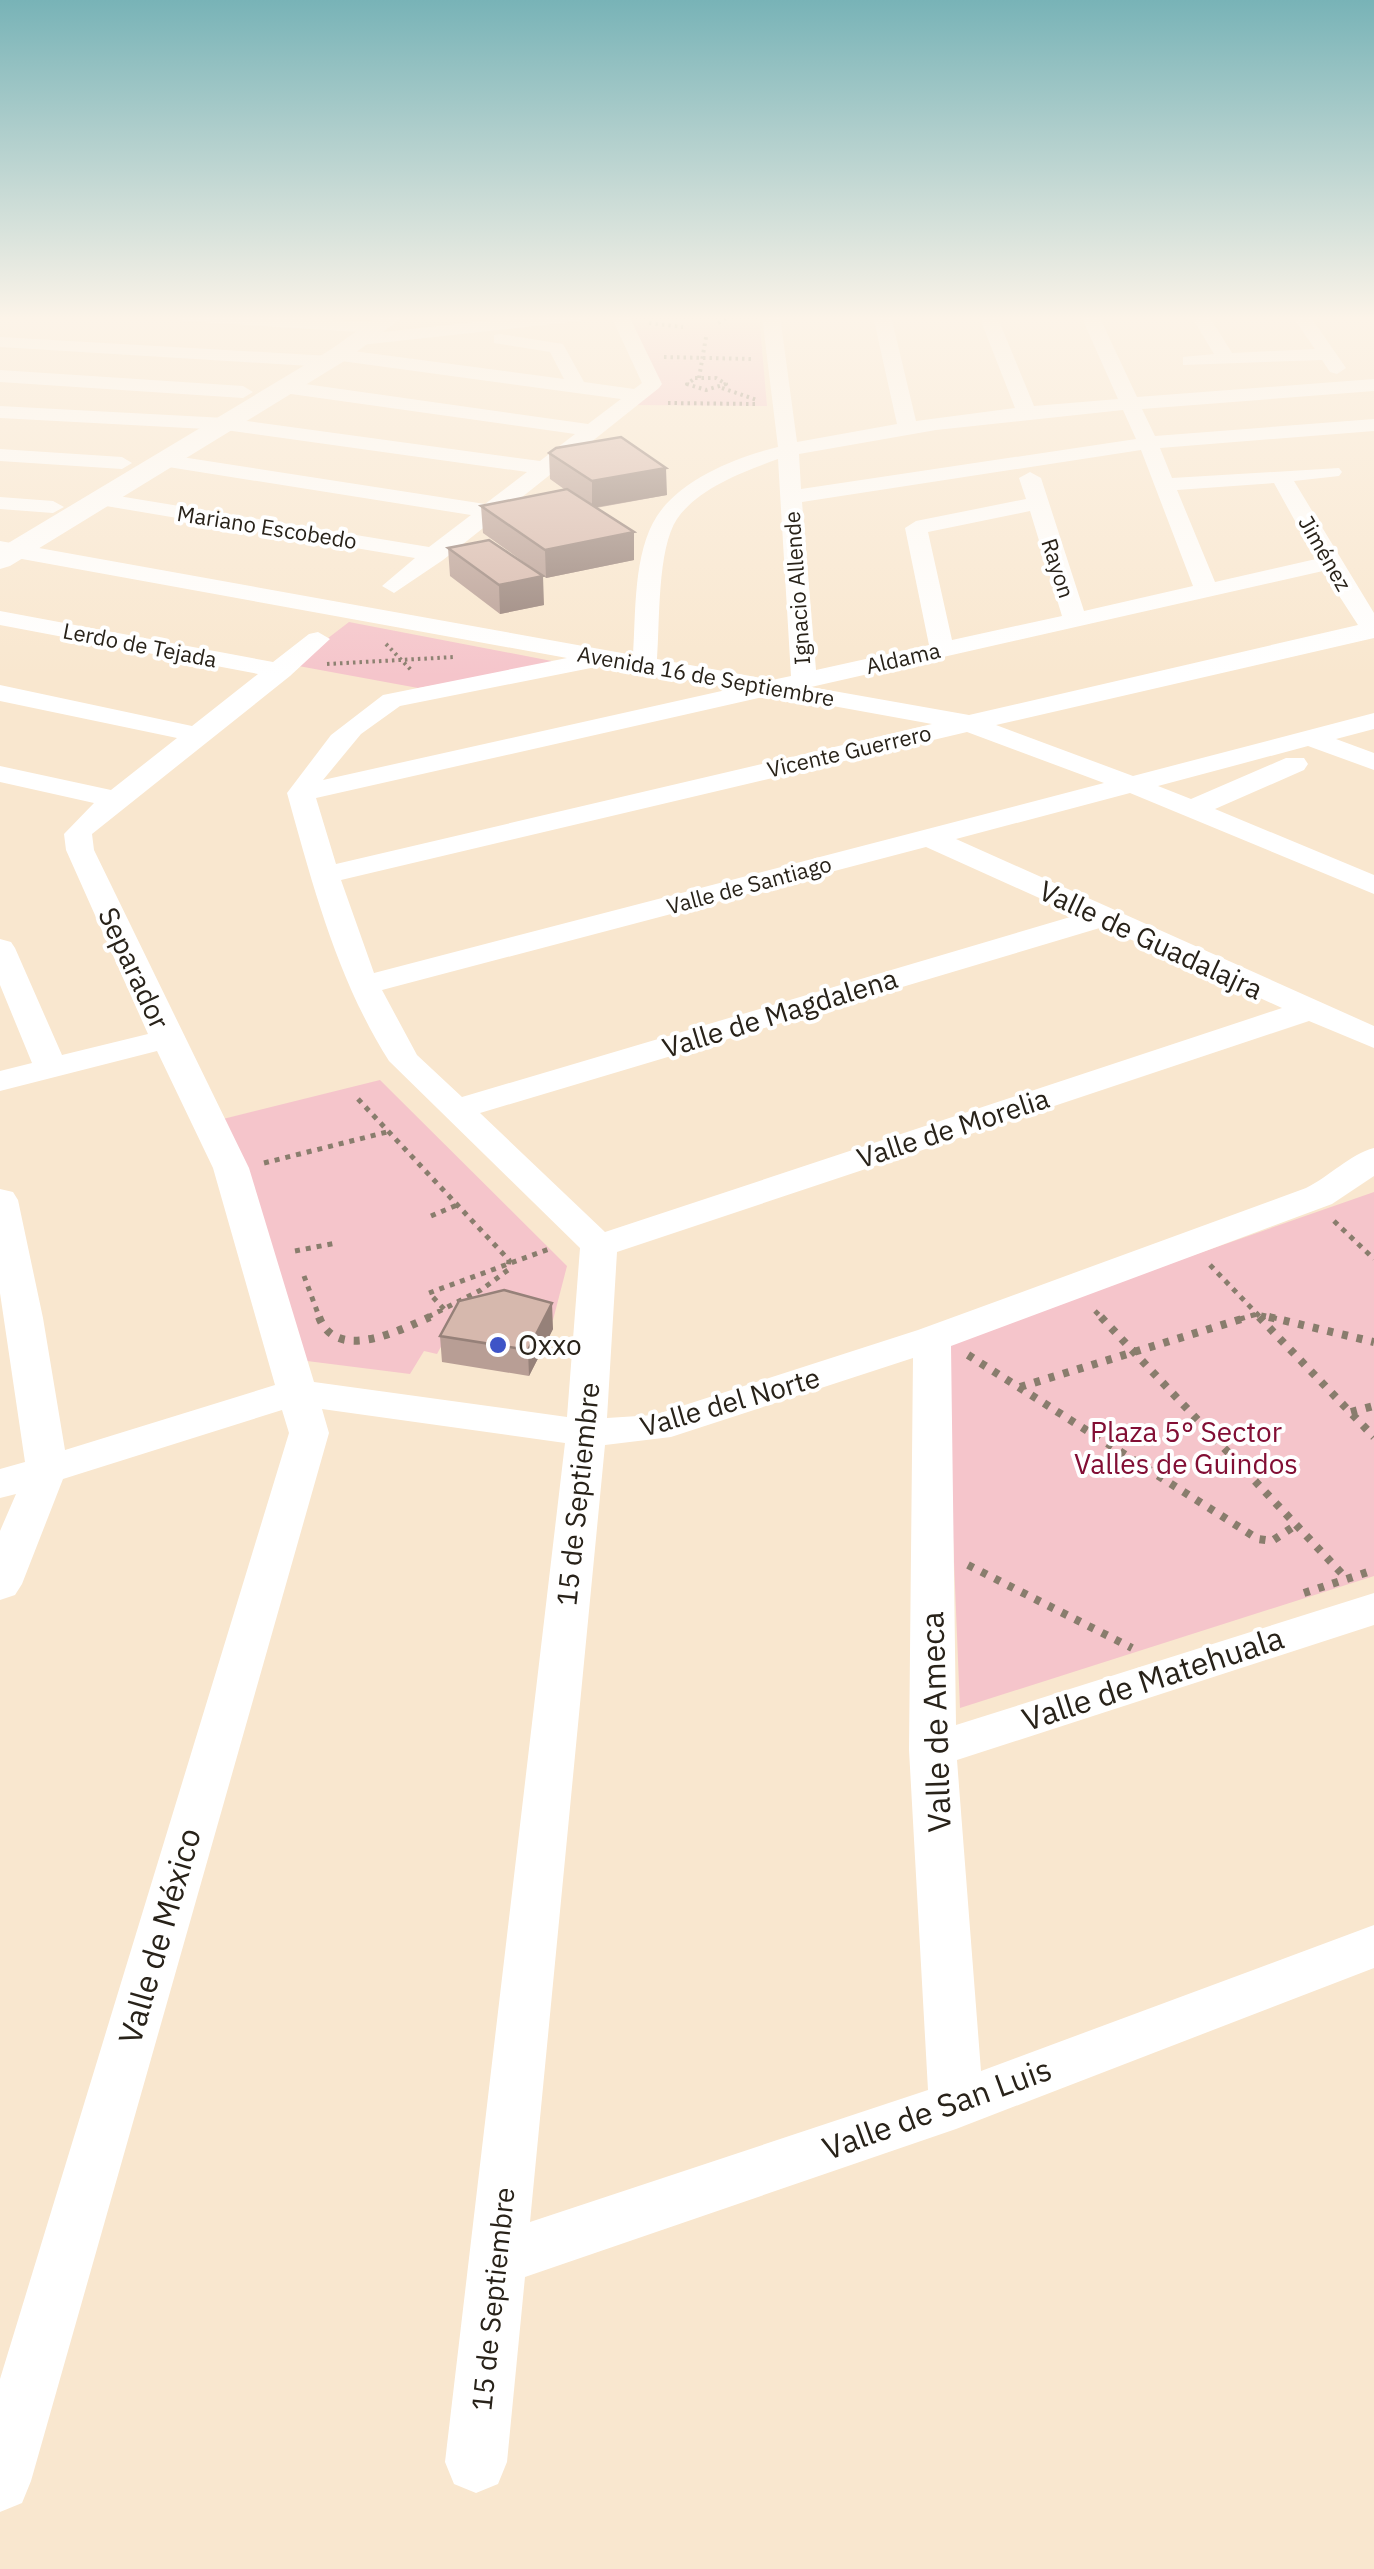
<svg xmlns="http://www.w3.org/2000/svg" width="1374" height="2569" font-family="'IBM Plex Sans',sans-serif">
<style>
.green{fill:#f5c5cb}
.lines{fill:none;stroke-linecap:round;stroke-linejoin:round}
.path-far2{stroke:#897d6d;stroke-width:4;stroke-dasharray:2.5 4;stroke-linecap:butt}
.path-far1{stroke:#897d6d;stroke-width:5;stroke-dasharray:5 6;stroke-linecap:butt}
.path{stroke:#897d6d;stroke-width:8;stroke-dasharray:6 9;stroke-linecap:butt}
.minor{fill:#fff;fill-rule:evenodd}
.major{fill:#fff;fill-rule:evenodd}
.wall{fill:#b89e95}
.shaded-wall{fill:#968179}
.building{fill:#d6b8ad;stroke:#968179;stroke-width:2.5}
.poi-dot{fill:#3e54c7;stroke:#fff;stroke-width:4}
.labels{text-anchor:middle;stroke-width:8;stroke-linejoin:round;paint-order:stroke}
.far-street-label{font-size:22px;fill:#282219;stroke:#fff}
.street-label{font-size:28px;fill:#282219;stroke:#fff}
.poi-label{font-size:28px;fill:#282219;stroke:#fff;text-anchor:start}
.park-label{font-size:28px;fill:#820e34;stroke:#fff}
.near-street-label{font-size:32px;fill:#282219;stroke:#fff}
</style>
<rect width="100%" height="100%" fill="#f9e7cf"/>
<path class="green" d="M650,316H759L767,406L633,405L658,384L623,319Z
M349,622L562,663L418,688L293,665Z
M380,1080L567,1266L553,1320L509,1310L455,1321L437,1354L424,1351L410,1374L307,1361L223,1119Z
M1374,1192V1576L960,1708L945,1342Z"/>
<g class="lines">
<path class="path-far2" d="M649,323L683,327
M718,323L730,316
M664,357L752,359
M695,378H716L726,384L706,390L687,384Z
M699,378L706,337
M722,388L757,400
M668,403L755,404
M386,644L412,671
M327,664L454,657"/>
<path class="path-far1" d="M358,1099L509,1260L508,1270L481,1290L424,1319
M264,1163L387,1132
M431,1216L457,1205
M1334,1221L1374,1259
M295,1251L336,1243
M1210,1265L1262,1319
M304,1276L320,1319
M444,1309L429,1293L549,1249
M1095,1311L1103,1319
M1240,1319L1257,1314L1279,1319"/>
<path class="path" d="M319,1317C336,1363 400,1330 430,1317
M1101,1317L1347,1579
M1259,1317L1374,1437
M1269,1317L1374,1342
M968,1355L1258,1539L1272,1541L1296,1525
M1020,1387L1248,1317
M1351,1412L1374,1406
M968,1565L1132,1648
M1304,1593L1374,1570"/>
<path class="minor" d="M174,316H270L378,323L387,328L383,332L531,316H589L580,321L361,345L355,344V336L374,333L183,321Z
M611,316H629L662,384L659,388L443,560L394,593L382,586L415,558L100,505L89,499L100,493L429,547L471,515L162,466L152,460L162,454L485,504L527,472L225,430L0,418V406L225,418L540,461L575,434L284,393L274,387L284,381L588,424L621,399L334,360L326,367L0,347V337L330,356L338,349L564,379L550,352L494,343V335L500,334L563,344L584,382L634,389L642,383Z
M762,316H780L797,442L897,424L873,316H891L916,421L1015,408L979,316H997L1034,406L1118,399L1081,316H1099L1137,397L1374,379V391L1142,409L1155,436L1374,419V431L1160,448L1172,478L1339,468L1342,472L1339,476L1294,481L1374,613V638L996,725L1133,776L1374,713V729L1336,739L1374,753V770L1308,746L1158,786L1191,799L1286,758H1304L1308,764L1304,770L1215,809L1374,875V894L1130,793L956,839L1374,1026V1048L1309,1021L617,1252L607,1418L654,1415L918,1330L1306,1188C1329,1177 1350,1154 1374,1148V1176L1332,1204L951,1346L956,1725L1374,1593V1625L957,1760L981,2071L1374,1925V1968L956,2129L525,2277L507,2462L498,2484L476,2493L454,2484L445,2462L565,1443L322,1409L329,1433L31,2481L22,2503L0,2512V2379L289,1433L282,1410L63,1479L22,1584L15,1595L0,1600V1531L16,1494L0,1498V1469L25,1462L0,1293V1189L13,1192L18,1200L43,1318L65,1450L275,1385L213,1168L157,1051L0,1091V1071L32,1063L0,985V939L11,942L15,948L62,1055L148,1034L66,850L64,834L94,803L0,782V766L111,790L177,738L0,701V685L192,726L258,674L0,625V611L273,662L309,634L318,632L330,639L290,676L92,834L94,850L249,1168L314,1382L567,1417L580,1248L389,1061C337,979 313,886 287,793L331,735L383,695L567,658L0,555V541L633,655C636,613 633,553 657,516C681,479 737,457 778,447ZM1123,410L1136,439L801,489L799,454L936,430ZM1141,450L1193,586L1084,611L1041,478L1030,472L1019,478L1026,499L916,521L905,528L929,645L816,670L802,502ZM778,459L791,676L772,680L657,659C660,623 657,549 677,519C698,488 745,471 778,459ZM1274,483L1316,559L1215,582L1177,490ZM1030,511L1062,616L952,640L928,532ZM1323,571L1358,625L969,715L811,687ZM606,665L735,688L323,780L361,734L400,706ZM772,695L932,724L336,864L316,798ZM967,732L1104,783L374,973L341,880ZM926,847L1077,915L462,1097L417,1055L382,990ZM1103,927L1282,1008L605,1232L480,1113ZM913,1358L909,1750L928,2090L530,2222L605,1445L671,1437Z
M1191,316H1209L1232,353L1315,349L1292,316H1310L1346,368L1337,374L1330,372L1322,360L1183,365V357L1214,354Z
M0,370L243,386L253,392L243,398L0,382Z
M0,449L122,457L132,463L122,469L0,461Z
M0,497L53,501L64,507L53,513L0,509Z"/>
<path class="major" d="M378,316H404L346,360L10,566L0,569V548L330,350Z"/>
</g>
<path class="wall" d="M549,453L667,495L596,508L634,532V560L546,578L483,533L481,506L564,489L550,479Z
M448,548L544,605L500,614L450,576Z
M553,1329L529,1376L442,1362L440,1336Z"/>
<path class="shaded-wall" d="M666,468L667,495L592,508V481Z
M634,532V560L546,578L545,550Z
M543,576L544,605L500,614L499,585Z
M552,1303L553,1329L529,1376L528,1350Z"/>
<path class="building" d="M621,437L666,468L592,481L549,453L556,448Z
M567,489L634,532L545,550L481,506Z
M489,540L543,576L499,585L448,548Z
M504,1290L552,1303L528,1350L440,1336L459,1301Z"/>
<linearGradient id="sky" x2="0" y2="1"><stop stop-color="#78b3b7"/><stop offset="0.47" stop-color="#fcf4e9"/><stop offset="1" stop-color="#fcf4e9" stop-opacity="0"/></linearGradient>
<rect width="1374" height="676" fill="url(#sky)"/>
<circle class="poi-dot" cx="498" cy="1345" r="10"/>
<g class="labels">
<g class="far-street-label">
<text transform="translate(267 527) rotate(9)" y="8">Mariano Escobedo</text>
<text transform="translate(1325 553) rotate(60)" y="8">Jiménez</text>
<text transform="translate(1058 568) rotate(72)" y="8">Rayon</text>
<text transform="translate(797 588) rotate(-94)" y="8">Ignacio Allende</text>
<text transform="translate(140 645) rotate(11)" y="8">Lerdo de Tejada</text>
<text transform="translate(903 658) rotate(-13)" y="8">Aldama</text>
<text transform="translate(706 676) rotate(10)" y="8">Avenida 16 de Septiembre</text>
<text transform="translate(849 751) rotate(-13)" y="8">Vicente Guerrero</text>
<text transform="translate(749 885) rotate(-15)" y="8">Valle de Santiago</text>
</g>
<g class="street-label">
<text transform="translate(1151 940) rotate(25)" y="10">Valle de Guadalajra</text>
<text transform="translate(134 968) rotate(65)" y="10">Separador</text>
<text transform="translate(780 1013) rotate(-17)" y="10">Valle de Magdalena</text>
<text transform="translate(953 1128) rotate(-18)" y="10">Valle de Morelia</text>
<text transform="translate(730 1402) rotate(-16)" y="10">Valle del Norte</text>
<text transform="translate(578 1494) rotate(-84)" y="10">15 de Septiembre</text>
<text transform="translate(493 2299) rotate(-84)" y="10">15 de Septiembre</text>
</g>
<g class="poi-label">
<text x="518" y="1355">Oxxo</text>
</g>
<g class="park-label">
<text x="1186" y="1442">Plaza 5° Sector<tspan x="1186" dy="32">Valles de Guindos</tspan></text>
</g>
<g class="near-street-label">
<text transform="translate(1153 1679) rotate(-18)" y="11">Valle de Matehuala</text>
<text transform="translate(936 1722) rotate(-92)" y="11">Valle de Ameca</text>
<text transform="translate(160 1936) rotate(-74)" y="11">Valle de México</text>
<text transform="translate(937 2109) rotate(-20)" y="11">Valle de San Luis</text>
</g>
</g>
</svg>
